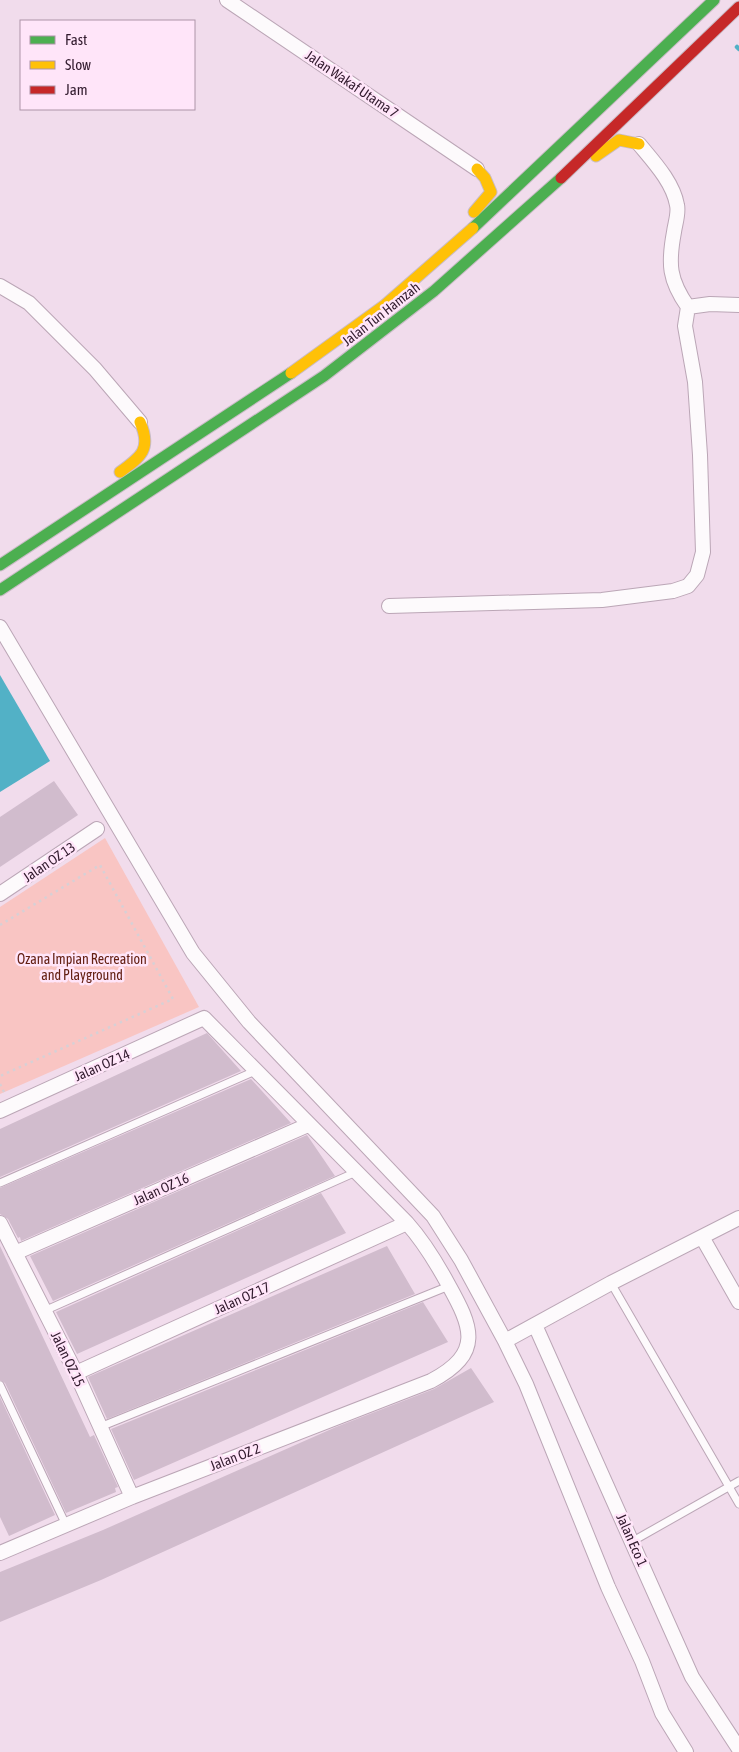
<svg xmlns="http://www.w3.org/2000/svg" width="739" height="1752" font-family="'Asap Condensed',sans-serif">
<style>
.green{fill:#f9c5c3}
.water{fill:#52b1c6}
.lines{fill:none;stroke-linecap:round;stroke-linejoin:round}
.stream{stroke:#52b1c6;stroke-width:4.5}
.building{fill:#d1bccd}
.lane-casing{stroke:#bba6b6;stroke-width:9}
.street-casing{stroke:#bba6b6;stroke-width:16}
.fast-casing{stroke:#c9bcc6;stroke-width:13}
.slow-casing{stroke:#c9bcc6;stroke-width:13}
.jam-casing{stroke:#c9bcc6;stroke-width:13}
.path{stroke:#d7d0d5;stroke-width:2.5;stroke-dasharray:2.5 4;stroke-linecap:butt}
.lane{stroke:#fdfafc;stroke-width:7}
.street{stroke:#fdfafc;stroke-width:14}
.fast{stroke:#4caf50;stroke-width:11}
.slow{stroke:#ffc107;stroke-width:11}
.jam{stroke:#c62828;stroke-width:11}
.labels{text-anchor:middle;stroke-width:5;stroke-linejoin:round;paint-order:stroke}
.street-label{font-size:14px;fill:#311a2d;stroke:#ffe5f9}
.park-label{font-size:14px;fill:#642013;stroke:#ffe5f9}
</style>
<rect width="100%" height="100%" fill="#f1dcec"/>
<path class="green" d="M105,838L199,1007L0,1094V907Z"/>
<path class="water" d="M0,675L50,761L0,792Z"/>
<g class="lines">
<path class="stream" d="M737,47L739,49"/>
</g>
<path class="building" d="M54,781L78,815L0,867V817Z
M207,1033L241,1071L0,1177V1129Z
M251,1079L291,1123L21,1241L20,1237L18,1238L8,1219L0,1214V1188Z
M307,1135L335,1176L53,1301L30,1256Z
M321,1193L346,1233L77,1354L56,1312Z
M0,1246L90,1437L94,1435L118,1487L115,1488L116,1492L66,1513L5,1383L0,1380Z
M387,1246L415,1294L107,1419L88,1377Z
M423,1302L448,1342L134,1480L111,1429Z
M471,1368L494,1402L101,1580L0,1622V1572L103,1530L336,1427L434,1389Z
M0,1397L55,1515L9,1536L0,1517Z"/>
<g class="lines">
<g class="lane-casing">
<path id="lane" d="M0,1183L255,1071
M611,1283L739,1504
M44,1311L356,1172
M0,1385L66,1525
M100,1427L449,1286
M633,1541L739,1481"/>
</g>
<g class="street-casing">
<path id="street" d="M227,0L477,169
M639,144C653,161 673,182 677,205C679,213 675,224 674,232C668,264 669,280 688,307
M0,286L29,303L95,369L140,422
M688,307L710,304L739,305
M389,606L602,600L673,591L688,586L697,575L703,552L700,455L695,382L685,326L688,307
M0,627L193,953L249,1022L433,1216L461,1260L505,1341L526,1384L608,1587L642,1661L662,1713L686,1752
M0,894L97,829
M0,1111L204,1018L407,1223C424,1242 436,1262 448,1284C472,1327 484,1353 431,1381L132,1497L0,1553
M0,1223L76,1373L132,1497
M702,1237L739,1302
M15,1253L308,1125
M535,1325L692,1677L739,1749
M505,1341L611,1283L739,1218
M76,1373L407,1223"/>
</g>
<g class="fast-casing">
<path id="fast" d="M473,228L714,0
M0,565L291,373
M0,590L324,376L434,291L561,178"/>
</g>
<g class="slow-casing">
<path id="slow" d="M596,156L619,140L639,144
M474,212L491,192L485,178L477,169
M291,373L385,305L473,228
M120,472C141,457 152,449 140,422"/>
</g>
<g class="jam-casing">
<path id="jam" d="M561,178L739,7"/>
</g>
<path class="path" d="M0,925L100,865L173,999L0,1076
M0,1084L5,1094"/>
<use href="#lane" class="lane"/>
<use href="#street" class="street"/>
<use href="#fast" class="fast"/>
<use href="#slow" class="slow"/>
<use href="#jam" class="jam"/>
</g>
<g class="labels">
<g class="street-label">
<text transform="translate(352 84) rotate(34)" y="5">Jalan Wakaf Utama 7</text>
<text transform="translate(381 314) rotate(-38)" y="5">Jalan Tun Hamzah</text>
<text transform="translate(49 862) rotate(-34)" y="5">Jalan OZ 13</text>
<text transform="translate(102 1065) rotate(-24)" y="5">Jalan OZ 14</text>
<text transform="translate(161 1189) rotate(-24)" y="5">Jalan OZ 16</text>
<text transform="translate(242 1298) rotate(-24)" y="5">Jalan OZ 17</text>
<text transform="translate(68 1359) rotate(64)" y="5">Jalan OZ 15</text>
<text transform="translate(235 1457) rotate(-21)" y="5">Jalan OZ 2</text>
<text transform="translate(632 1540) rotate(66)" y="5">Jalan Eco 1</text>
</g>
<g class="park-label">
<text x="82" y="964">Ozana Impian Recreation<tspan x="82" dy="16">and Playground</tspan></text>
</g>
</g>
<rect x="20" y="20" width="175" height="90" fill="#ffe5f9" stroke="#ad94a7"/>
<rect x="30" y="36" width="25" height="8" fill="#4caf50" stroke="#ad94a7"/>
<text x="65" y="45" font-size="15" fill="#311a2d">Fast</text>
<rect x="30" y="61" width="25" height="8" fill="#ffc107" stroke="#ad94a7"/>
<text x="65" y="70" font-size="15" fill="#311a2d">Slow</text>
<rect x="30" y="86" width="25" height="8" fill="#c62828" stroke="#ad94a7"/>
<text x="65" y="95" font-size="15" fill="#311a2d">Jam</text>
</svg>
